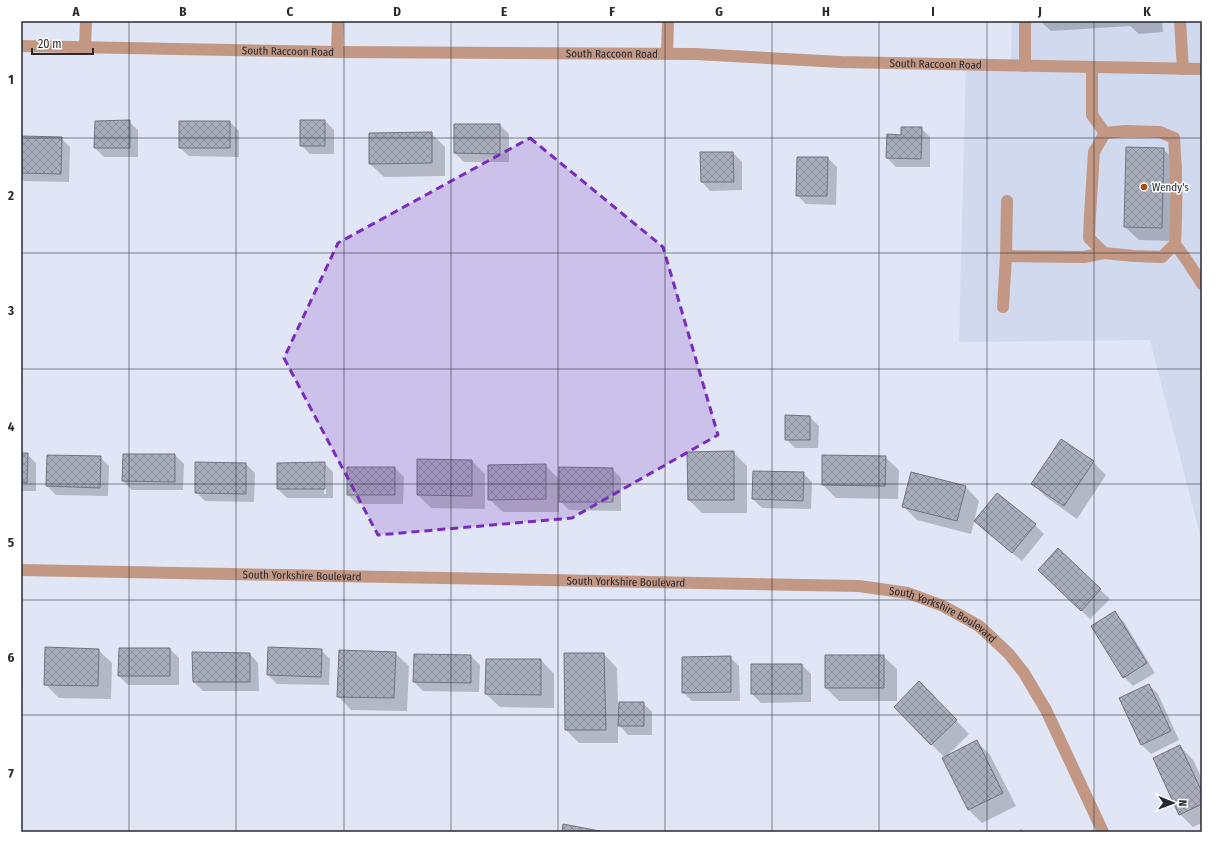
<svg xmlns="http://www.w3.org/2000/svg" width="1223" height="853" font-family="'Fira Sans Condensed',sans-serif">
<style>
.built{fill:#d0d9ee}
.shadow{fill:#0003;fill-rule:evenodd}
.building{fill:url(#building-cross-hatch);stroke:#6f7481}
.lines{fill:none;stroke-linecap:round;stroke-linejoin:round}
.minor{stroke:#c29884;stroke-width:12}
.marked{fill:#7b2cbf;fill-opacity:0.2;stroke:#7b2cbf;stroke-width:3;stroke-dasharray:8 5;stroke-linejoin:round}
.grid{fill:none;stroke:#282a30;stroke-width:1;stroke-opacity:0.55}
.poi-dot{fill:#ae4c0d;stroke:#fff;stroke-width:1.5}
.labels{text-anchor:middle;stroke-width:3;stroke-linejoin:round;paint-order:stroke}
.street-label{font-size:11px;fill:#282a30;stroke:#fff}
.poi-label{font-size:11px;fill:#282a30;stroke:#fff;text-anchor:start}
.neatline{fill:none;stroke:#282a30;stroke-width:1.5}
.grid-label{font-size:13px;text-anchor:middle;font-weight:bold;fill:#282a30}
</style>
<defs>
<pattern id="building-cross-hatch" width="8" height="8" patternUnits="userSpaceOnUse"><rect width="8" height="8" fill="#a8aebb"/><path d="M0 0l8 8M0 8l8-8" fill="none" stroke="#898e98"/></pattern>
</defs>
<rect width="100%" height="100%" fill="#e0e6f5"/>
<path class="built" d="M1012,21H1202V543L1150,340L959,342L966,64L1011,65Z"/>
<path class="shadow" d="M1040,21H1162L1163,32L1139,34L1130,26L1051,31Z
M301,121H325L334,130V154H310L301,145Z
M129,122L138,130V157H104L95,148Z
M230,122L239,131V157L189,156L180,148Z
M455,125H500L509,134V162H464L455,153Z
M921,128L930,137V167H896L887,158L902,136Z
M431,133L445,147V176L384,177L370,164Z
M21,137L61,138L70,147L69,182L24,181L21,178Z
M1163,149L1177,162L1175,241L1139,240L1125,227Z
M733,153L742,162V190L710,191L702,182Z
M798,158H828L837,167L836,205L806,204L797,195Z
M810,417L819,426L818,448H795L786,439Z
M733,452L747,466V513H702L689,500L688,453Z
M21,454H27L36,463V491H21Z
M175,455L184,464L183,490H132L123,481Z
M100,457L109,466L108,496L56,495L47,486Z
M885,457L899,470L898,499L836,498L823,485Z
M418,460L472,461L485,474V509L431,508L418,495Z
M1093,462L1106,475L1077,519L1046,497L1033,484Z
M196,463L246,464L255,473L254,502L205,501L196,492Z
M324,463L333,472V498H287L278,489V464ZM324,471H326V494H324Z
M546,466L560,480L612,469L621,478V511L569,510L559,500V512H503L489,499Z
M395,468L404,477L403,504H357L348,495Z
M803,473L812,482L811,509L762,508L753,499Z
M912,473L966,487L979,501L971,534L917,520L903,506Z
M975,521L1035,525L1044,534L1022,561L984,530Z
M1058,550L1110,599L1090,619L1039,570Z
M1115,613L1124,622L1155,673L1133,686L1124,677L1093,627Z
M170,649L179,658V685H128L119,676Z
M98,650L112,663L111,699L59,698L45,684Z
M321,650L330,659L329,685L277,684L268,675Z
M21,653L22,654L23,690H21Z
M395,653L409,666L407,711L351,710L338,696Z
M250,654L258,663L259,691H203L194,682Z
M565,654H604L617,668L618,703H643L652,712V735H628L618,724V743H579L566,730Z
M471,656L480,665L479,692L423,691L414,682Z
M883,656L897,669V701H839L826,688Z
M730,657L739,666L740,701H692L683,692Z
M541,660L554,674V708L500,707L486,694Z
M802,665L811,674V702L761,703L752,694Z
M1149,685L1158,694L1179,740L1151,754L1142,745L1120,698Z
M933,696L969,734L947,756L977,742L990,755L1016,806L982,823L969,810L943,758H945L895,707Z
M1180,746L1193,760L1202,779V823L1193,827L1180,814Z
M1021,829L1024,832H1016Z"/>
<path class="building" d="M130,120V148H94L95,121Z
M300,120H325V146H300Z
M179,121H230V148H179Z
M454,124H500V154L454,153Z
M901,127H922L921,159L886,158L887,134L901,135Z
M432,132V163L369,164V133Z
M21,136L62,137L61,174L21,173Z
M1126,147L1164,148L1162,228L1124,227Z
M700,152H733L734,182H701Z
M797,157H828L827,196H796Z
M785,415L810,416V440H785Z
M1061,439L1094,461L1064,506L1031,484Z
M734,451V500H688L687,452Z
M21,453H28L27,483L21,482Z
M123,454H175V482L122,481Z
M47,455L101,456L100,488L46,486Z
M822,455L886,456L885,486L822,485Z
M417,459L472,460V496L417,495Z
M195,462L246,463V494L195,493Z
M325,462V489H277V463Z
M546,464V499L488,500V465Z
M347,467H395V495H347Z
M559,467L613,468V502H559Z
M753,471L804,472L803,501L752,499Z
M911,472L966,486L957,521L902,507Z
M997,493L1036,524L1012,553L974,521Z
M1058,548L1101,589L1081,611L1038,570Z
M1115,611L1147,663L1123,678L1091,626Z
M45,647L99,649L98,686L44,685Z
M268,647L322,649L321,677L267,675Z
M119,648H170V676H118Z
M339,650L396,652L394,698L337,697Z
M192,652L250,653V682H193Z
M564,653H604L606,730H565Z
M414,654L471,655V683L413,682Z
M825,655H884V688H825Z
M731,656V692L682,693V657Z
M486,659H541V695L485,694Z
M751,664H802V694H751Z
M919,681L957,720L931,745L894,707Z
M1149,684L1171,731L1141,745L1119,698Z
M619,702H644V726H618Z
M977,740L1003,793L968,810L942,758Z
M1180,745L1202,792V804L1179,815L1153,758Z
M563,824L605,832H562Z"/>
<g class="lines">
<g class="minor">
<path d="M1180,21L1183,69"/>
<path id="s1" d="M21,46L337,52L695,54L841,62L1202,69"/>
<path d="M85,47L86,21"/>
<path d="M337,52L338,21"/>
<path d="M667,54L668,21"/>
<path d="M1025,66V21"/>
<path d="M1092,67V115L1105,133"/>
<path d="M1126,131L1160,132L1174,138C1177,173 1177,209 1175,244L1162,257L1134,256L1104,253L1089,238L1090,215L1094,152L1105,133Z"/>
<path d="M1175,244L1188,262L1202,284"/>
<path d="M1006,256L1007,201"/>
<path d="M1003,307L1006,256L1084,257L1104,253"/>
<path id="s2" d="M21,570L859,586L908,593L943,606L965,618L979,626L991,637L1009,654L1024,673L1046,710L1103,832"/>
</g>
</g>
<path class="marked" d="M530,138L663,247L718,435L572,518L378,535L284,358L338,243Z"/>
<path class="grid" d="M129,21V832M236,21V832M344,21V832M451,21V832M558,21V832M665,21V832M772,21V832M879,21V832M987,21V832M1094,21V832M21,138H1202M21,253H1202M21,369H1202M21,484H1202M21,600H1202M21,715H1202"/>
<circle class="poi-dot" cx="1144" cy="187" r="4"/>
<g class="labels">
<g class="street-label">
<text dy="4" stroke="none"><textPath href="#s1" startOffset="267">South Raccoon Road</textPath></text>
<text dy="4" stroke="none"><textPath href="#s1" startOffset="591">South Raccoon Road</textPath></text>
<text dy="4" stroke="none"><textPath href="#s1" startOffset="915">South Raccoon Road</textPath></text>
<text dy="4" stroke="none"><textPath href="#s2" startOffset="281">South Yorkshire Boulevard</textPath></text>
<text dy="4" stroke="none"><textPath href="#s2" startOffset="605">South Yorkshire Boulevard</textPath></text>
<text dy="4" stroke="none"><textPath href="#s2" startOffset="928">South Yorkshire Boulevard</textPath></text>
</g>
<g class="poi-label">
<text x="1152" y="191">Wendy's</text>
</g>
</g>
<rect width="1223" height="853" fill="none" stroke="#ffffff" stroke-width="44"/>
<g transform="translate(1173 803) rotate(91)" stroke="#ffffff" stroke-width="3" paint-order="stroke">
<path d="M0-3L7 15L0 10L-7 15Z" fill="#282a30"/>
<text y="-6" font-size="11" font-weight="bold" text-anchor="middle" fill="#282a30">N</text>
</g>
<path d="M32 48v6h61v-6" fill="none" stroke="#282a30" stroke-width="2"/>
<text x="38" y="48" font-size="12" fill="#282a30" stroke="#ffffff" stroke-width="3" paint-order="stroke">20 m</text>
<rect x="22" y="22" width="1179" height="809" class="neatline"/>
<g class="grid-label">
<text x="76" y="16">A</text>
<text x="183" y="16">B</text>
<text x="290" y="16">C</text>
<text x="397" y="16">D</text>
<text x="504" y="16">E</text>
<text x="612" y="16">F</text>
<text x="719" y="16">G</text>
<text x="826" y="16">H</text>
<text x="933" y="16">I</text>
<text x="1040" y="16">J</text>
<text x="1147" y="16">K</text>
<text x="11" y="84">1</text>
<text x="11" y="200">2</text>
<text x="11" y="315">3</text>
<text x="11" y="431">4</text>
<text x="11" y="547">5</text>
<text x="11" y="662">6</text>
<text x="11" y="778">7</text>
</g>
</svg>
